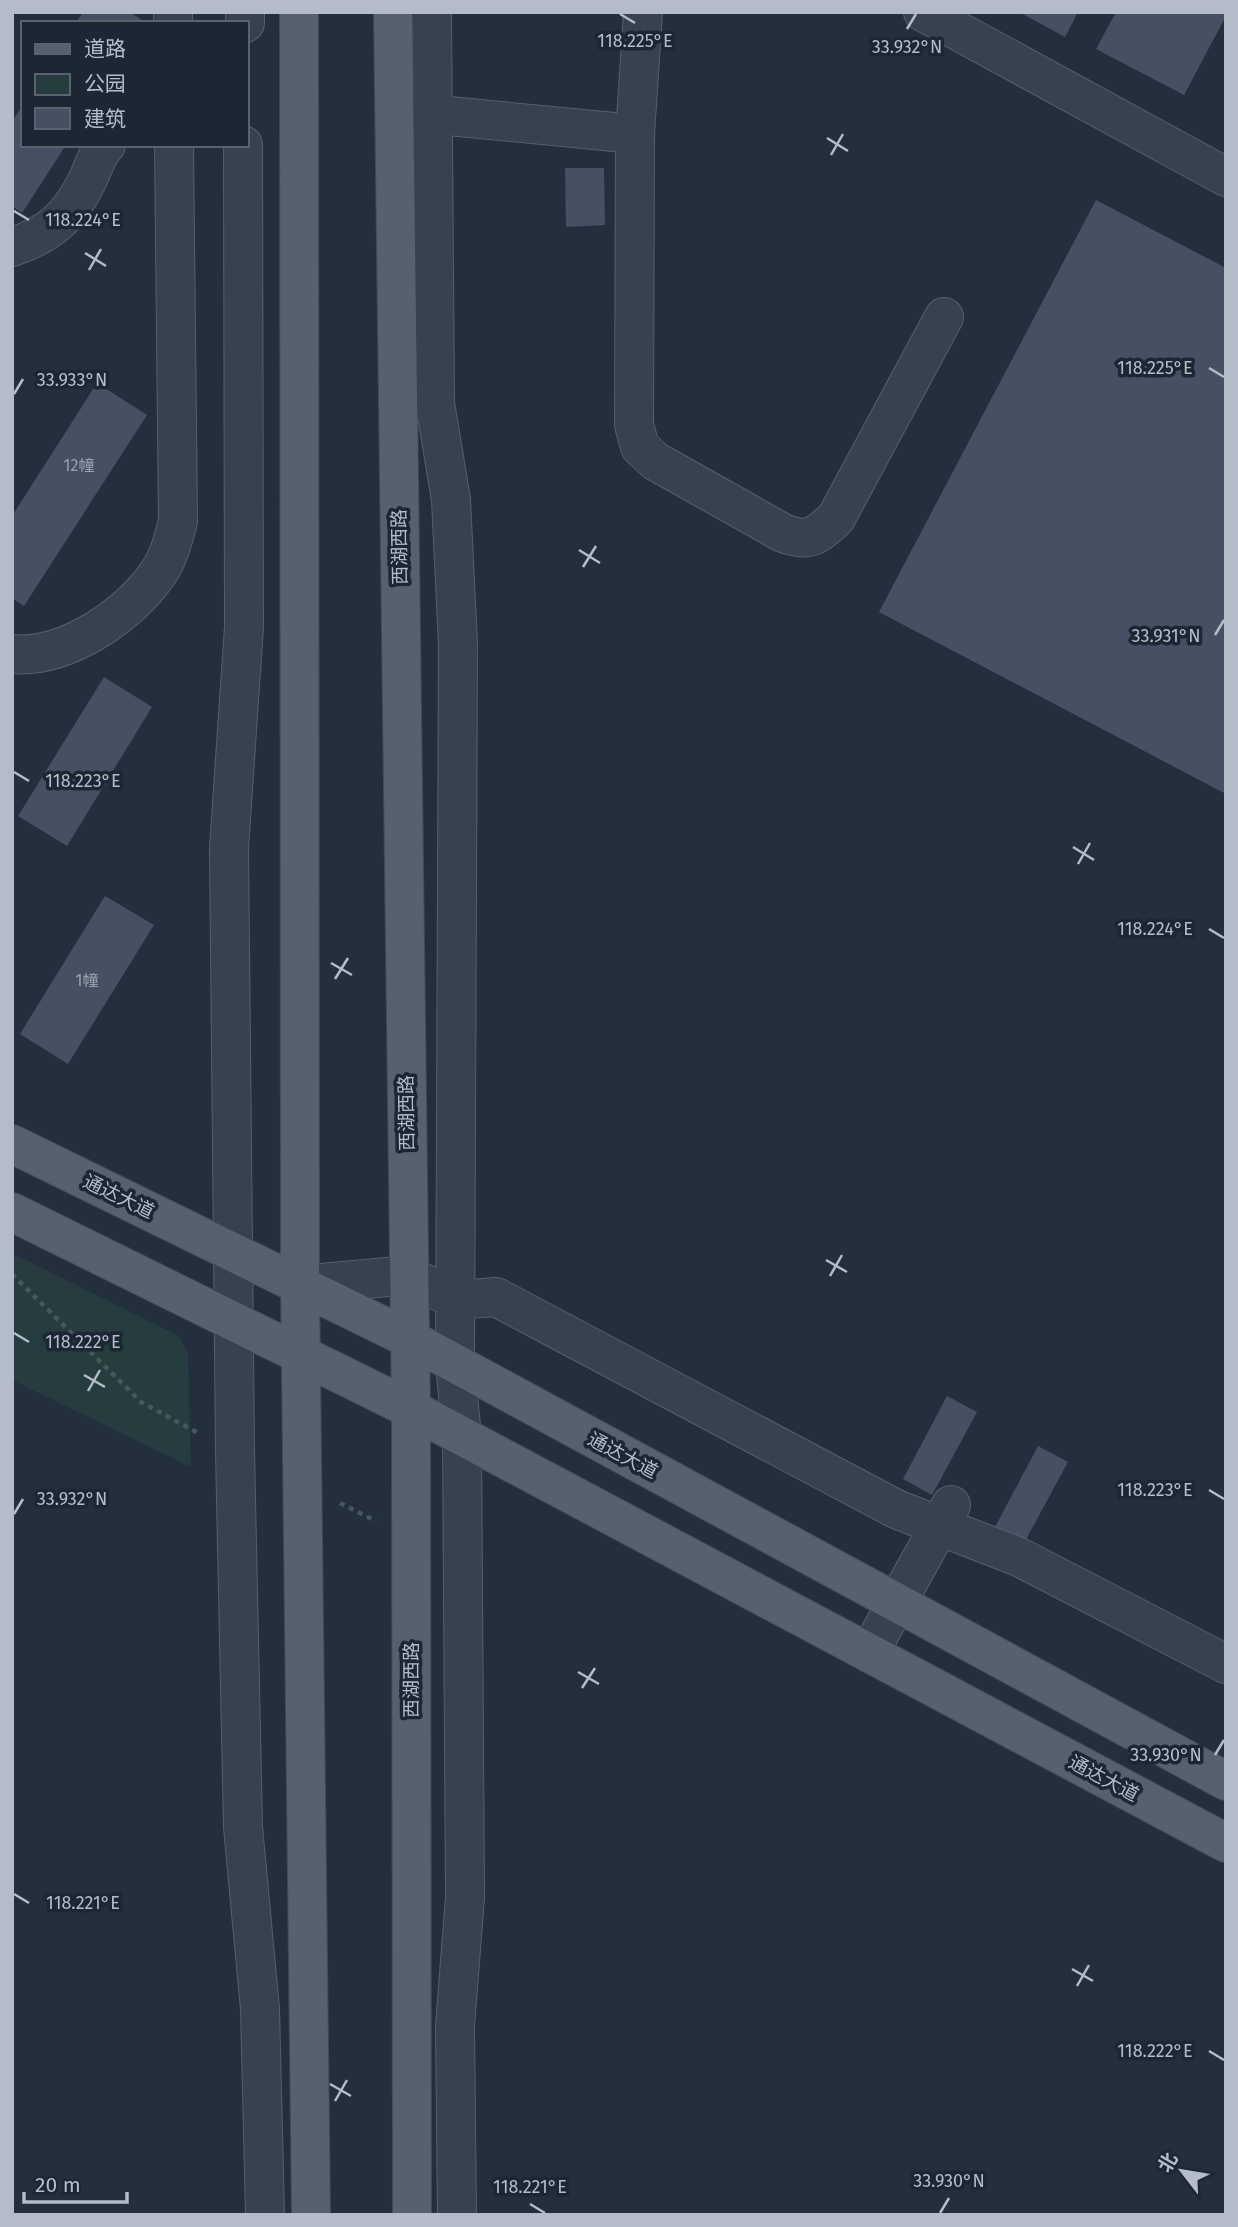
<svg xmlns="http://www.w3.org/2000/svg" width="1238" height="2227" font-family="'Fira Sans','Noto Sans SC',sans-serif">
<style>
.green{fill:#263c3f}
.building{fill:#455162}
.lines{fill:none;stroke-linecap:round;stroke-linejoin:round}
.minor-casing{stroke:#565f6c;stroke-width:40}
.major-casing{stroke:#414a57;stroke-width:40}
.path{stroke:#44595c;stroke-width:4.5;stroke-dasharray:5 5;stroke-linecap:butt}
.minor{stroke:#38414e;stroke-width:38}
.major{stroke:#56606e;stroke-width:38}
.ticks{fill:none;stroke:#b4bcc9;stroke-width:2.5}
.labels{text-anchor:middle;stroke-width:7;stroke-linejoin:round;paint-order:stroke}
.number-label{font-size:16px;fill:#98a1af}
.street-label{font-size:19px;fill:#b4bcc9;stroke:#1d2633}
.ticks-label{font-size:18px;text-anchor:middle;fill:#b4bcc9;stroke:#1d2633;stroke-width:7;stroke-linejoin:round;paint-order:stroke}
</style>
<rect width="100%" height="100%" fill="#242f3e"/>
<path class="green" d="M12,1253L179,1336L188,1353L191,1467L12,1380Z"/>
<path class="building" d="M83,12H130L146,23H76Z
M1019,12H1078L1065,37Z
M1116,12H1226V16L1184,95L1096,49Z
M23,105V145H66L22,213L12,206V121Z
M565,168H604L605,225L566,227Z
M1096,200L1226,268V794L879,612Z
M97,383L147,415L24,606L12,598V516Z
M104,677L152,707L67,846L18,816Z
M105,896L154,925L68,1064L20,1034Z
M947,1396L977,1412L932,1495L903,1479Z
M1038,1446L1068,1462L1023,1545L994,1529Z"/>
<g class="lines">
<g class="minor-casing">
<path id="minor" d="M173,12V23
M432,12L435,403L451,500L458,644L455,1364L462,1437L465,1897L455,2026L457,2215
M923,12L1226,177
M245,23V12
M407,112L635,134L643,12
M635,134L634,425L640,447L655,461L783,533C810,543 816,536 836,518L944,317
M243,145L244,627L229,848L235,1451L243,1827L260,2009L265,2215
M12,247C51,234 70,216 88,179C93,168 97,154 106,145
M12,654C67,659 134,613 162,567C170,553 174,538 178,521L174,145
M300,1285L409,1275L455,1300L496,1297L896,1509L1019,1557L1226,1664
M869,1653L951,1505"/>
</g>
<g class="major-casing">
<path id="major" d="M299,12L300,1285L311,2215
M393,12L411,1409L412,2215
M12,1144L410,1339L1226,1781
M12,1212L411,1409L1226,1843"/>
</g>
<path class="path" d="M12,1274L141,1402L200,1434
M340,1503L376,1521"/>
<use href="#minor" class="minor"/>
<use href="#major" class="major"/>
</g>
<path class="ticks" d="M620,14L635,23M907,29L916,14M827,138L848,151M831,155L843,134M14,211L29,220M85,253L106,266M89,270L101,249M1209,368L1224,377M14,394L23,379M579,550L600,563M583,567L596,546M1215,635L1224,620M14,772L29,781M1073,847L1094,860M1078,864L1090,843M1209,929L1224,938M331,963L352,975M335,979L348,958M826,1260L847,1272M830,1276L842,1255M14,1333L29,1342M84,1375L105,1387M88,1391L100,1370M1209,1490L1224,1499M14,1514L23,1499M578,1672L599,1684M582,1688L595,1668M1215,1755L1224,1740M14,1894L29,1903M1072,1969L1093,1981M1077,1986L1089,1965M1209,2051L1224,2060M330,2084L351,2096M335,2101L347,2080M530,2204L545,2213M940,2213L949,2198"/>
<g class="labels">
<g class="number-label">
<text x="79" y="471">12幢</text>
<text x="87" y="986">1幢</text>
</g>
<g class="street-label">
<text transform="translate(399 547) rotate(-91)" y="7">西湖西路</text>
<text transform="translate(406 1113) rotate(-91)" y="7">西湖西路</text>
<text transform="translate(119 1196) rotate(26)" y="7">通达大道</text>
<text transform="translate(623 1455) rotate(28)" y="7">通达大道</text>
<text transform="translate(411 1680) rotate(-90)" y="7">西湖西路</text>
<text transform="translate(1104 1778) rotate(28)" y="7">通达大道</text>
</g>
</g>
<g class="ticks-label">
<text x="635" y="47">118.225°E</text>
<text x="907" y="53">33.932°N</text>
<text x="83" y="226">118.224°E</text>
<text x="1155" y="374">118.225°E</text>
<text x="72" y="386">33.933°N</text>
<text x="1166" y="642">33.931°N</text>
<text x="83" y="787">118.223°E</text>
<text x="1155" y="935">118.224°E</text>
<text x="83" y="1348">118.222°E</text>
<text x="1155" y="1496">118.223°E</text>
<text x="72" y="1505">33.932°N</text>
<text x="1166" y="1761">33.930°N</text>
<text x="83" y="1909">118.221°E</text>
<text x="1155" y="2057">118.222°E</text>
<text x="949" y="2187">33.930°N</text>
<text x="530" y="2193">118.221°E</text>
</g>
<rect width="1238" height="2227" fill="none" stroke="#b4bcc9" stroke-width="28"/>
<rect x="21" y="21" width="228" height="126" fill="#1d2633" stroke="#59626f" stroke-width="2"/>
<rect x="35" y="44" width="35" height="10" fill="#56606e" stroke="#59626f" stroke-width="2"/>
<text x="84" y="56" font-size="21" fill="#b4bcc9">道路</text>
<rect x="35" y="74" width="35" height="21" fill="#263c3f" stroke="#59626f" stroke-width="2"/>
<text x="84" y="91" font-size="21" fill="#b4bcc9">公园</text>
<rect x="35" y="108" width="35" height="21" fill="#455162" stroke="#59626f" stroke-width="2"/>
<text x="84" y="126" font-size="21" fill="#b4bcc9">建筑</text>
<g transform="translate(1182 2171) rotate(301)" stroke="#1d2633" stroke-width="5" paint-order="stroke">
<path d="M0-5L12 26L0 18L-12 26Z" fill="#b4bcc9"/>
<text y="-10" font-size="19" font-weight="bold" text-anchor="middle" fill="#b4bcc9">北</text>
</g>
<path d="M24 2192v10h103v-10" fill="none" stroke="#b4bcc9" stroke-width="3.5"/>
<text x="35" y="2192" font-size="21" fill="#b4bcc9" stroke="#1d2633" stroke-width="5" paint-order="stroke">20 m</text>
</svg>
